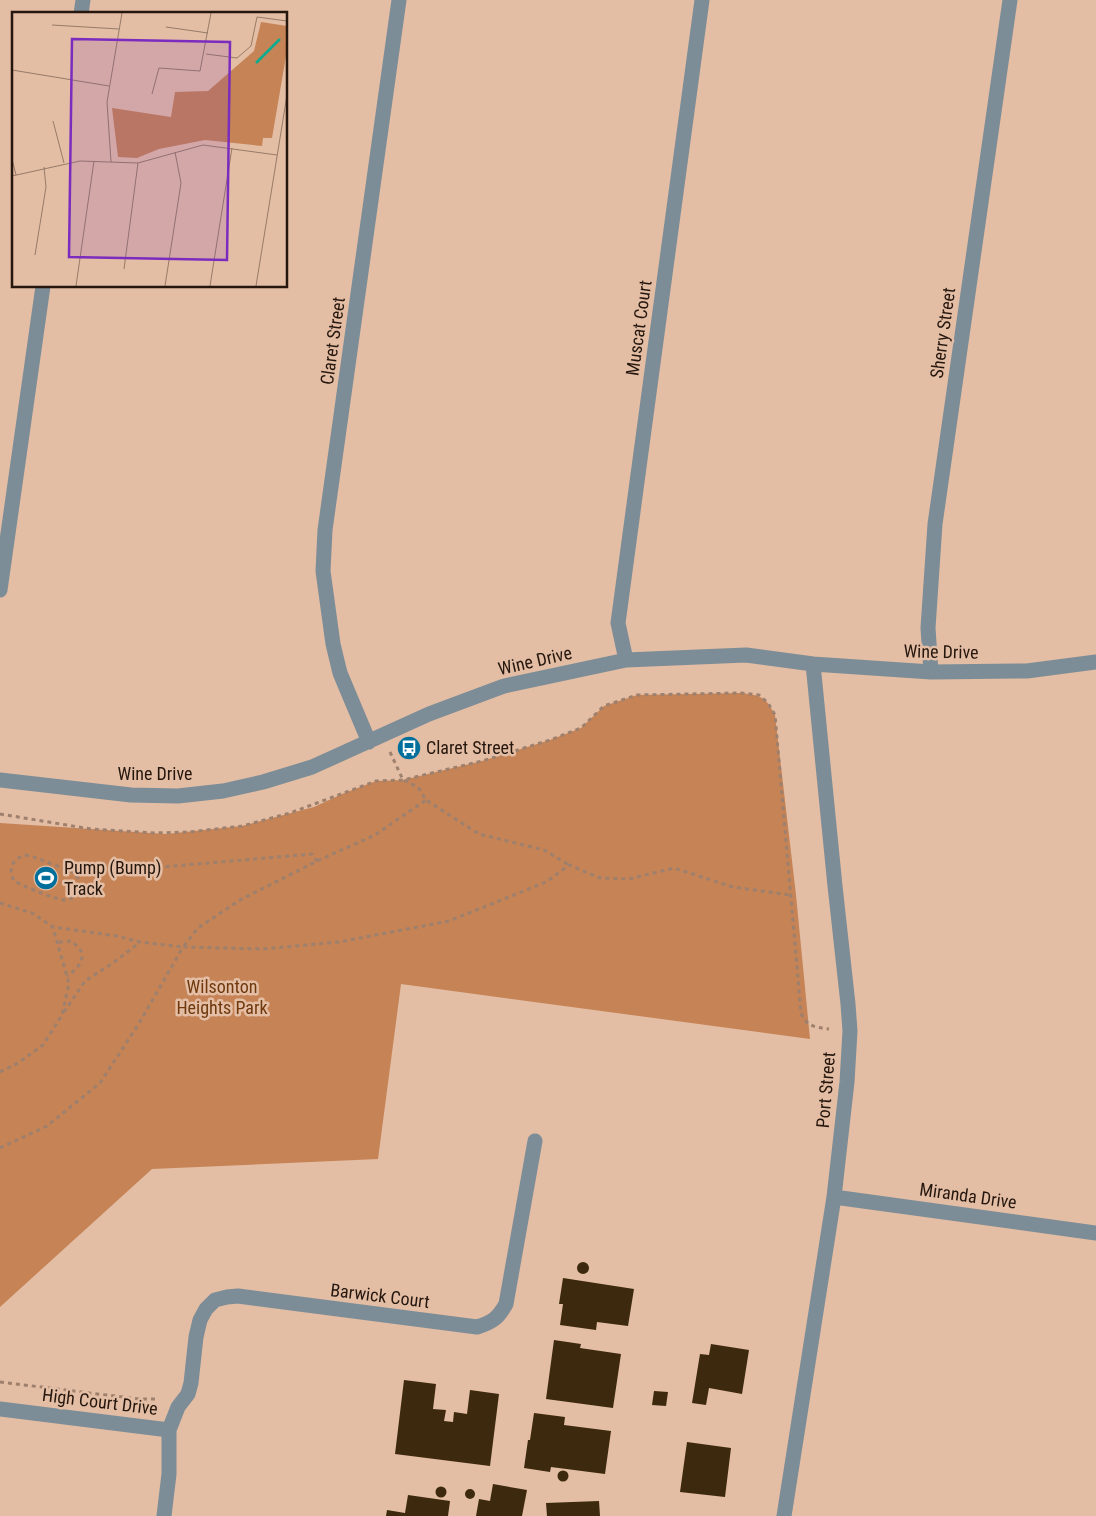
<svg xmlns="http://www.w3.org/2000/svg" width="1096" height="1516" font-family="'Roboto Condensed',sans-serif">
<style>
.green{fill:#c58356}
.building{fill:#3d2a0e}
.lines{fill:none;stroke-linecap:round;stroke-linejoin:round}
.path{stroke:#9e806d;stroke-width:3;stroke-dasharray:4 4;stroke-linecap:butt}
.street{stroke:#7c8d97;stroke-width:15}
.labels{text-anchor:middle;stroke-width:5;stroke-linejoin:round;paint-order:stroke}
.street-label{font-size:18px;fill:#25170e;stroke:#e3bda4}
.poi-label{font-size:18px;fill:#25170e;stroke:#e3bda4;text-anchor:start}
.park-label{font-size:18px;fill:#6f390d;stroke:#e3bda4}
.inset-river{fill:none;stroke:#0cac8f;stroke-width:2.5}
.inset-road{fill:none;stroke:#977b68;stroke-width:1}
.view{fill:#7b2cbf;fill-opacity:0.15;stroke:#7b2cbf;stroke-width:2.5}
.inset-edge{fill:none;stroke:#25170e;stroke-width:2.5}
</style>
<rect width="100%" height="100%" fill="#e3bda4"/>
<path class="green" d="M741,693C762,696 765,696 775,715L796,895L810,1039L401,984L378,1159L152,1169L0,1307V823L166,834L242,826L314,807L342,794L376,781L403,780L482,761L550,740L581,728L604,706L637,695Z"/>
<path class="building" d="M577 1268a6 6 0 1 1 12 0a6 6 0 1 1-12 0Z
M563,1278L634,1289L628,1326L597,1322L596,1330L560,1325L563,1304H559Z
M554,1340L581,1344L580,1348L621,1354L613,1408L546,1399Z
M711,1344L749,1350L742,1394L709,1388L706,1405L692,1403L700,1354L709,1355Z
M404,1380L436,1384L433,1409L446,1410L444,1421L453,1422L454,1412L467,1414L470,1390L499,1394L490,1466L395,1454Z
M654,1391L668,1392L666,1406L652,1405Z
M534,1413L565,1417L564,1425L611,1431L605,1474L551,1467L550,1472L524,1468L528,1440H530Z
M687,1442L731,1448L725,1497L680,1492Z
M557.5 1476a5.5 5.5 0 1 1 11 0a5.5 5.5 0 1 1-11 0Z
M493,1484L527,1490L522,1516H476L479,1499L490,1501Z
M435.5 1492a5.5 5.5 0 1 1 11 0a5.5 5.5 0 1 1-11 0Z
M465 1494a5 5 0 1 1 10 0a5 5 0 1 1-10 0Z
M408,1495L450,1501L448,1516H386L387,1510L405,1513Z
M599,1501L600,1516H547L546,1503Z"/>
<g class="lines">
<path class="path" d="M390,752L403,780L418,787L426,800L479,834L544,850L569,865
M0,814L91,829L154,833L189,832L242,826L290,813L376,781L403,780L482,761L550,740L581,728L604,706L637,695L741,693L759,695L768,703L775,715L801,1013C807,1027 815,1027 829,1029
M25,855L31,856L71,871C77,875 80,879 79,887C78,894 72,899 66,900C56,900 23,886 14,881C8,869 12,859 25,855Z
M71,871C90,860 118,866 139,869L312,854L317,861
M0,903L32,913L53,927L117,936L140,942L183,947L198,928L240,900L317,861L375,835L426,800
M59,942L72,941C75,944 79,948 81,951C85,962 75,971 67,976
M64,1012L85,981L113,963L139,943
M0,1072L18,1063L43,1045L62,1015L69,983L53,928
M0,1148L47,1126L100,1083L138,1025L183,947L263,949L339,942L449,921L546,882L569,865L600,878L629,879L674,868L733,887L790,895
M0,1382L139,1399H159"/>
<path class="street" d="M81,14L83,0
M0,590L43,286
M626,660L618,623L702,0
M931,672L928,628L935,524L1010,0
M369,742L340,673L333,644L323,571L325,530L399,0
M0,780L131,795L178,796L223,791L263,782L312,767L429,714L504,686L626,660L746,655L813,664L931,672L1027,671L1096,662
M834,1197L1096,1233
M0,1409L169,1430
M164,1516L169,1474V1430L178,1407L188,1394L191,1383L196,1337L200,1320L206,1309L215,1300L227,1297L238,1296L477,1327C493,1322 498,1318 506,1304L535,1141
M784,1516L834,1197L847,1082L850,1031L848,1004L835,886L813,664"/>
</g>
<defs>
<g id="bus-disc" transform="scale(1.25)"><circle r="9.5" fill="#006f9b" stroke="#e3bda4"/><path d="M-5-6H5V4H4V6H2V4H-2V6H-4V4H-5ZM-3.5-4V0h7V-4ZM-3.5 1.2v1.5H-2V1.2ZM2 1.2v1.5H3.5V1.2Z" fill="#fff"/></g>
<g id="stadium-disc" transform="scale(1.25)"><circle r="9.5" fill="#006f9b" stroke="#e3bda4"/><path d="M0-5a6.5 5 0 1 0 0 10a6.5 5 0 1 0 0-10ZM-3.5-1.8h7v3.6h-7Z" fill="#fff"/></g>
</defs>
<g fill-rule="evenodd">
<use href="#bus-disc" x="409" y="748"/>
<use href="#stadium-disc" x="46" y="878"/>
</g>
<g class="labels">
<g class="street-label">
<text transform="translate(639 328) rotate(-82)" y="6">Muscat Court</text>
<text transform="translate(943 333) rotate(-82)" y="6">Sherry Street</text>
<text transform="translate(333 341) rotate(-82)" y="6">Claret Street</text>
<text transform="translate(941 652) rotate(1)" y="6">Wine Drive</text>
<text transform="translate(535 661) rotate(-13)" y="6">Wine Drive</text>
<text x="155" y="780">Wine Drive</text>
<text transform="translate(826 1090) rotate(-85)" y="6">Port Street</text>
<text transform="translate(968 1196) rotate(8)" y="6">Miranda Drive</text>
<text transform="translate(380 1296) rotate(7)" y="6">Barwick Court</text>
<text transform="translate(100 1402) rotate(7)" y="6">High Court Drive</text>
</g>
<g class="poi-label">
<text x="426" y="754">Claret Street</text>
<text x="64" y="874">Pump (Bump)<tspan x="64" dy="21">Track</tspan></text>
</g>
<g class="park-label">
<text x="222" y="993">Wilsonton<tspan x="222" dy="21">Heights Park</tspan></text>
</g>
</g>
<g transform="translate(12 12)">
<rect width="275" height="275" fill="#e3bda4"/>
<path d="M249,10L275,14V38L260,126H251L250,134L193,128L147,137L125,146L106,145L100,96L159,105L163,80L196,79L242,39Z" fill="#c58356"/>
<path class="inset-river" d="M244,51L268,27"/>
<path class="inset-road" d="M40,13L107,17M154,15L196,21M194,42L225,46L239,34L245,5L275,9M0,58L97,74M140,82L147,56L188,59L199,1M41,109L52,151M0,147L4,163M99,150L95,90L110,1M0,164L68,149L126,151L191,133L265,143M23,243L34,175L32,155M112,257L126,151M64,274L82,149M153,274L169,171L163,140M198,274L220,136M244,274L275,83"/>
<path class="view" d="M60,27L218,30L215,248L57,245Z"/>
<rect width="275" height="275" class="inset-edge"/>
</g>
</svg>
